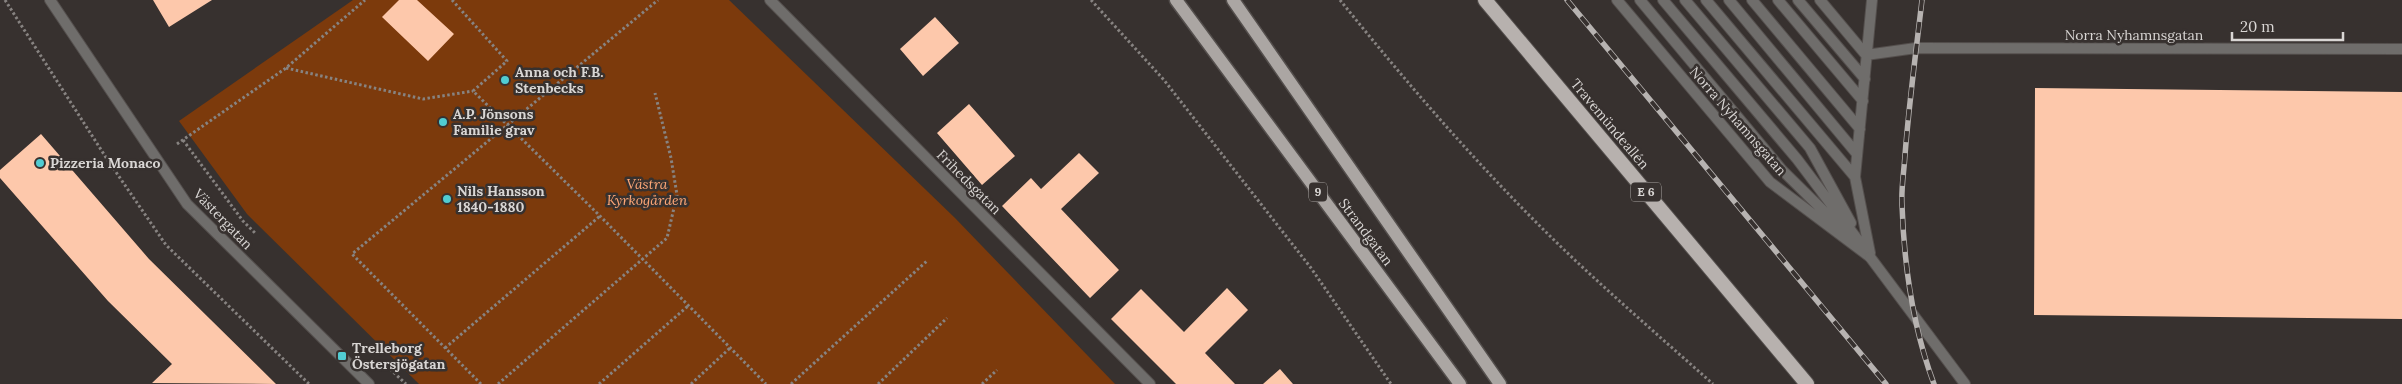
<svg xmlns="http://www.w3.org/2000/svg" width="2402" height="384" font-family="Lora,serif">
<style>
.green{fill:#7c3a0c}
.building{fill:#fdc8ab}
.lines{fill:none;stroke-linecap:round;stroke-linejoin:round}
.service-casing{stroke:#544f4d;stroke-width:12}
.minor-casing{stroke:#544f4d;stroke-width:12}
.tertiary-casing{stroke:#544f4d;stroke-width:12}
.primary-casing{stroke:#544f4d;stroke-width:15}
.trunk-casing{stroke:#544f4d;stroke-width:16}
.path{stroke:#878381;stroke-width:3;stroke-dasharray:2.5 2.5;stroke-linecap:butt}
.service{stroke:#6f6d6b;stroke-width:10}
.minor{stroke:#6f6d6b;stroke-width:10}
.tertiary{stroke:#6f6d6b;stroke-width:10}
.primary{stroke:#aba6a3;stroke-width:12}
.trunk{stroke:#b7b1ae;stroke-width:14}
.rail-casing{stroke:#b7b3b1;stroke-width:5.5}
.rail{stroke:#37312f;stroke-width:4;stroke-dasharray:11;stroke-linecap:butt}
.poi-dot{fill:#51ccd2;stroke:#37312f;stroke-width:2}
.labels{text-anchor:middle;stroke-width:5;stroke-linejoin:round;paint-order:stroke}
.shield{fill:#37312f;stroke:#a8a4a2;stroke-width:1}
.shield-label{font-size:12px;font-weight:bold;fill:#d9d6d4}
.street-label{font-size:14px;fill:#d9d6d4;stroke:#37312f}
.poi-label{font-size:14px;font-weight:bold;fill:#d9d6d4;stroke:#37312f;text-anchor:start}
.park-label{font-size:14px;font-style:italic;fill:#fea777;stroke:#37312f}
</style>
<rect width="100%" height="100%" fill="#37312f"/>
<path class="green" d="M353,0H729L955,218L1115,384H419L247,214L179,121Z"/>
<path class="building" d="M153,0H212L169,27Z
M399,0H417L454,34L428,61L382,17Z
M935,17L959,43L923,76L900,49Z
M2035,88L2402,92V319L2034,315Z
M969,104L1015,156L982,185L937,133Z
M41,134L149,259L276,384L152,383L172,364L108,301L0,178V170Z
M1079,153L1099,173L1061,209L1119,270L1090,298L1002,206L1031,178L1041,189Z
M1227,288L1248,310L1205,353L1235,384H1176L1111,319L1141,289L1184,332Z
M1280,369L1293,384H1263Z"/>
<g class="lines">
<g class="service-casing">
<path id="service" d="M1617,0L1770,182L1870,257
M1640,0L1782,170L1843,230
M1663,0L1797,159L1864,248
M1685,0L1810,148L1851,223
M1706,0L1855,177
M1729,0L1857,154
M1752,0L1860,129
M1778,0L1863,101
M1798,0L1865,79
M1820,0L1866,55L1916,48L2402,49
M1870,253L1855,177L1872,0"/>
</g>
<g class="minor-casing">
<path id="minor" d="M770,0L1150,384
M1870,257L1965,384"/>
</g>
<g class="tertiary-casing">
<path id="tertiary" d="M50,0L187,204L369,384"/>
</g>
<g class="primary-casing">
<path id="primary" d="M1176,0L1460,384
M1233,0L1500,384"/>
</g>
<g class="trunk-casing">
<path id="trunk" d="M1485,0L1807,384"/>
</g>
<path class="path" d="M5,0L107,159L166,245L309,384
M452,0L507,61L473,91L600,216L766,384
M1091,0L1164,80L1311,268L1391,384
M1340,0C1414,92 1492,182 1578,263C1622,304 1668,344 1713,384
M286,68L423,99L473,91
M183,140L243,221L255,233
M177,144L286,68L365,0
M445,348L600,216
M390,369L406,384
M481,384L352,254L658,0
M498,384L667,238L677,195L671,158L655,93
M599,384L688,306
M691,384L730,348
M791,384L928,260
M878,384L947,318
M982,384L997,370"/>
<use href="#service" class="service"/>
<use href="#minor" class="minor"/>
<use href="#tertiary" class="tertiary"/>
<use href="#primary" class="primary"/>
<use href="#trunk" class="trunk"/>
<g class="rail-casing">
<path id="rail" d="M1567,0L1886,384
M1922,0C1916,52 1909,103 1905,155C1904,172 1901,188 1902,205C1904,264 1913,328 1934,384"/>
</g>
<use href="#rail" class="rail"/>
</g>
<g class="poi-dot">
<circle cx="505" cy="80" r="5"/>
<circle cx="443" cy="122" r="5"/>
<circle cx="40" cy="163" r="5"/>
<circle cx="447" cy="199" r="5"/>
<rect x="337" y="351" width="10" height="10" rx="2.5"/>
</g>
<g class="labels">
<g class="shield">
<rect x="1309" y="182.5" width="18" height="19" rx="4"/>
<rect x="1631" y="182.5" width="30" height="19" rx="4"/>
</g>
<g class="shield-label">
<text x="1318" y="196">9</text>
<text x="1646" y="196">E 6</text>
</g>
<g class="street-label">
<text x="2134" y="40">Norra Nyhamnsgatan</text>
<text transform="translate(1738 121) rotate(49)" y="5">Norra Nyhamnsgatan</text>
<text transform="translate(1610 124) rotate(50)" y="5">Travemündeallén</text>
<text transform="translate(969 182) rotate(45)" y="5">Frihedsgatan</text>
<text transform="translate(223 219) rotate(46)" y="5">Västergatan</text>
<text transform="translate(1366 232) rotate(53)" y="5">Strandgatan</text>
</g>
<g class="poi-label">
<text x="515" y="77">Anna och F.B.<tspan x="515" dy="16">Stenbecks</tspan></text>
<text x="453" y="119">A.P. Jönsons<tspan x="453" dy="16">Familie grav</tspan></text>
<text x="50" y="168">Pizzeria Monaco</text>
<text x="457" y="196">Nils Hansson<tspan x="457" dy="16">1840-1880</tspan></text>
<text x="352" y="353">Trelleborg<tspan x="352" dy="16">Östersjögatan</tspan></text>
</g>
<g class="park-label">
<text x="647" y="189">Västra<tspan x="647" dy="16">Kyrkogården</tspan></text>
</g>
</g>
<path d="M2232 32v8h111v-8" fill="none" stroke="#d9d6d4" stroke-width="2.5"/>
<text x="2240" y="32" font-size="15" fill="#d9d6d4" stroke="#37312f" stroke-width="4" paint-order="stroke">20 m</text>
</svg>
